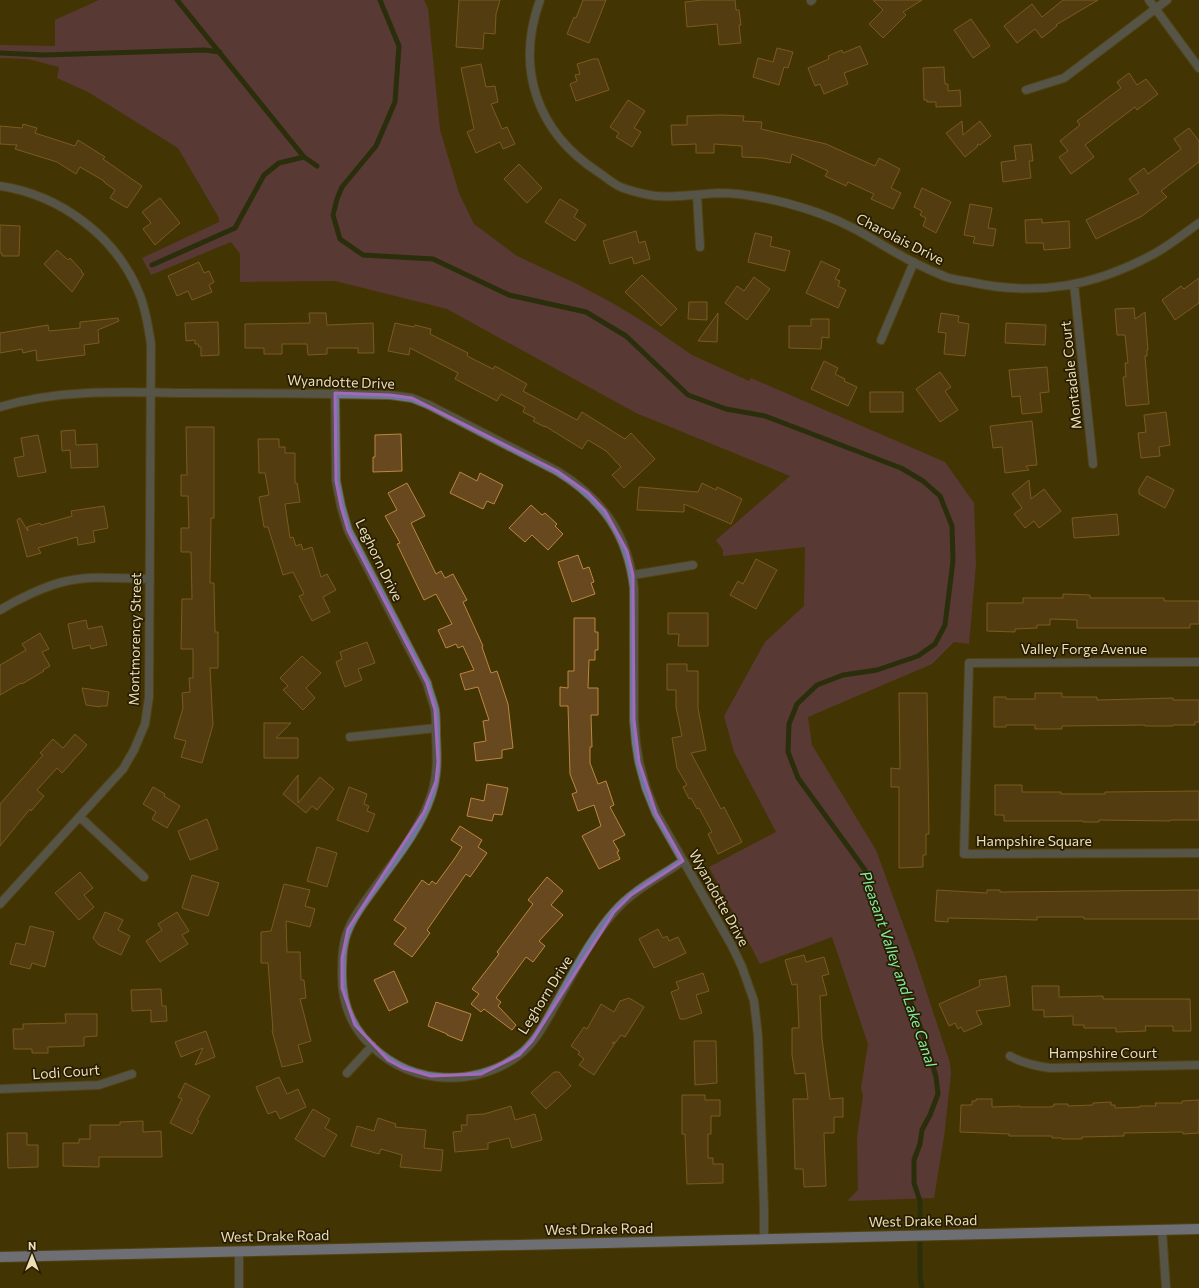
<svg xmlns="http://www.w3.org/2000/svg" width="1199" height="1288" font-family="Commissioner,sans-serif">
<style>
.green{fill:#733e6e}
.lines{fill:none;stroke-linecap:round;stroke-linejoin:round}
.stream{stroke:#0c2614;stroke-width:5}
.building{fill:#67481f;stroke:#bc8640}
.minor-casing{stroke:#615324;stroke-width:10}
.primary-casing{stroke:#615324;stroke-width:12}
.minor{stroke:#6d7899;stroke-width:8}
.primary{stroke:#a2b7fc;stroke-width:10}
.marked{fill:none;stroke:#a36abc;stroke-width:3;stroke-linejoin:round}
.labels{text-anchor:middle;stroke-width:3.5;stroke-linejoin:round;paint-order:stroke}
.street-label{font-size:14px;fill:#ecdeb6;stroke:#261d03}
.water-label{font-size:15px;font-style:italic;fill:#83ed9e;stroke:#261d03}
</style>
<rect width="100%" height="100%" fill="#433404"/>
<path class="green" d="M99,0H424L428,8L440,130L459,193L474,224L517,256L577,284L616,305L650,326L692,355L749,381L751,378L945,462L974,503L976,564L969,644L954,642L932,664L808,717L812,745L876,850L914,954L950,1063L951,1074L944,1137L934,1198L847,1201L858,1190L857,1137L863,1096L861,1088L868,1044L832,937L760,964L709,867L776,832L734,752L724,716L765,642L804,606L805,547L723,556V550L716,540L790,476L636,413L447,309L335,281L240,282V254L231,242L151,275L142,258L219,222V218L178,148L88,92L57,78L59,67L28,59L0,58V45L55,46V20Z"/>
<g class="lines">
<path class="stream" d="M177,0L304,157L317,166
M380,0L399,46L395,102L376,146L342,187L337,199L333,215L340,239L363,255L433,259L509,295L586,312L626,336L688,395L726,409L765,416L901,468L923,481L940,496L952,526L953,561L945,625L935,644L918,656L877,670L843,675L817,685L797,704L789,724L788,752L798,778L865,870L879,919L926,1042L936,1077L938,1094L930,1115L922,1130L920,1144L914,1160V1183L920,1201V1277L922,1288
M0,53L44,55L204,50L220,52
M152,265L235,228L264,175L279,163L304,157"/>
</g>
<path class="building" d="M459,0H500L496,14L495,34L484,33L483,49L456,47Z
M583,0H606L589,43L567,34L574,17L576,18Z
M702,0H735L736,10H739L741,25H739L741,43L719,45L717,24L687,27L685,2Z
M873,0H922L903,12L906,15L883,38L869,24L883,10Z
M1063,0H1098L1056,25L1057,26L1042,38L1035,29L1017,43L1004,26L1032,4L1042,17Z
M971,19L990,46L973,58L954,30Z
M860,46L868,64L844,73L848,84L824,94L820,84L815,86L808,68L829,59L828,56L842,50L843,53Z
M777,48L793,52L788,68L784,67L779,85L753,77L758,58L773,62Z
M593,59H598L609,90L576,101L570,84L577,81L575,75L580,74L577,64Z
M481,64L486,87L495,86L498,102L491,104L502,129L507,127L515,144L503,149L500,142L476,153L467,132L474,129L461,68Z
M944,67L945,84H948V91L960,90L961,106L936,107V102H927V100H924L923,68Z
M1129,73L1137,85L1146,79L1158,94L1137,110L1135,107L1085,145L1094,157L1071,174L1059,157L1068,151L1060,141L1080,125L1077,121L1121,88L1117,82Z
M628,100L645,111L634,128L641,132L632,147L616,137L619,133L610,127Z
M721,115L744,116L743,121L762,122L761,129L826,144L875,166L879,158L900,169L891,188L901,193L893,209L871,199L874,194L848,182L846,186L825,176L828,171L792,154L790,163L763,158L742,157V146L714,144V153H696V144L672,145L671,125H687V116Z
M962,121L963,135L980,121L991,136L980,145L978,144L977,147L965,157L946,133Z
M23,124L37,128L35,133L75,146L78,140L105,157L103,159L142,186L127,208L110,198L115,190L104,182V181L80,167L76,174L57,162L15,149L17,145L0,144V126L22,128Z
M1189,128L1199,141V162L1161,191L1167,197L1142,216L1096,239L1086,220L1139,193L1129,179L1144,168L1148,174L1181,149L1174,139Z
M1031,144L1033,161H1029L1031,178L1003,182L1001,162L1016,160L1014,146Z
M519,164L542,188L527,203L504,179Z
M922,188L951,202L936,233L923,226L926,218L920,215L922,211L914,207Z
M160,198L180,223L155,245L143,229L151,223L142,212Z
M560,199L578,210L574,217L586,225L575,241L545,222Z
M970,204L992,208L988,228L996,229L993,246L973,243L975,237L964,235Z
M1042,219V223L1069,221L1070,248L1044,250L1043,243H1026L1025,220Z
M0,225L20,226L19,256H2V253H0Z
M636,231L639,243L645,241L650,259L634,264L632,257L610,264L603,241Z
M755,233L772,237L770,246L790,251L785,271L748,262Z
M57,250L68,260L70,258L82,271L81,272L84,274L72,292L44,264Z
M821,261L840,270L835,279L840,281L838,286L846,290L838,308L806,293Z
M199,262L204,273L209,271L214,282L209,285L212,292L192,300L188,291L177,296L168,276Z
M642,275L677,309L661,326L625,292Z
M754,277L770,289L747,320L725,303L737,286L744,291Z
M1199,278V303L1175,320L1162,300L1181,286L1184,289Z
M689,302H707V320L688,319Z
M1134,308L1135,319L1145,312L1148,350H1147V356H1145L1149,404L1126,406L1123,377H1126L1125,363H1128L1125,335H1117L1115,309Z
M309,313H326L327,325L373,323L374,353H358V348H327V354L308,355L307,344H282V354H264V348H245V324L310,323Z
M718,313L717,342L698,341Z
M941,313L959,316L958,322L969,324L965,356L944,354L946,333L938,332Z
M118,318L119,321L98,330L99,343L84,345L85,355L37,361L36,350L23,353L22,349L0,353V333L48,325L49,331L80,328V322Z
M811,319H829V338L822,337L821,349L789,348V326H811Z
M218,322L219,355L201,356V347H199L198,344H195V340L186,341L185,323Z
M395,323L414,327L415,325L431,329L430,334L468,353L467,356L493,369L495,366L527,384L523,391L577,420L582,412L625,439L631,433L655,459L624,488L612,475L621,467L606,451L588,440L582,449L545,426V427L533,421L535,418L523,412L525,407L501,394L497,401L455,379L458,373L410,348L409,355L388,351Z
M1006,323L1046,325L1045,345L1005,343Z
M824,361L838,368L835,374L845,379L844,381L857,387L848,406L811,389Z
M1047,367L1049,392L1040,393L1042,412L1022,414L1020,396L1012,397L1009,370Z
M940,372L951,387L945,391L958,410L940,422L916,389Z
M870,392H903V412H870Z
M1166,412L1170,445L1159,447L1160,456L1141,458L1138,433L1146,432L1144,415Z
M1032,421L1037,465L1026,466L1029,470L1005,473L1002,447L993,448L990,426Z
M186,427H214V518H211L210,583H214L215,632H218V668H210L213,725L202,763L181,757L186,741L174,738L183,708L182,693L190,692L189,678H193V649H181L182,599H192L191,552H181V528H189L188,496H181V475H187Z
M75,430L76,445L97,444L98,467L71,468L70,450L62,451L61,431Z
M401,434L402,471L373,472V457H375V435Z
M38,435L46,472L18,477L14,458L24,456L21,438Z
M258,439H279V447H285V453H295V483H297L300,502L285,504L290,538L293,537L296,546L301,544L303,550L312,547L321,577L327,574L336,590L323,597L330,612L312,621L299,596L304,594L293,572L283,575L268,527H264L259,497L269,495L265,473H259Z
M460,472L477,481L480,473L503,485L494,504L487,501L483,509L450,493Z
M1147,476L1174,490L1165,508L1139,494V489Z
M1029,480L1031,499L1044,489L1061,511L1039,528L1034,521L1025,528L1014,514L1022,508L1012,494Z
M407,483L425,516L411,523L436,574L441,571L445,578L453,574L467,600L463,602L483,646L482,647L491,673L497,671L508,704L513,748L502,750V758L476,761L474,743L486,741L483,721L489,720L478,687L465,690L460,674L474,670L463,646L458,648L456,644L446,648L438,630L452,624L436,594L424,600L397,544L400,543L385,516L397,510L388,493Z
M702,483L716,490L717,487L742,499L731,524L684,504V512L637,510L639,487L698,492Z
M531,505L542,515L545,513L557,524L555,526L563,534L548,550L532,535L525,542L509,528Z
M104,506L108,528L93,531L95,542L78,545L77,537L38,548L41,553L27,557L17,520L20,518L28,531L27,527L40,523L41,525L72,516L71,511Z
M1117,514L1119,535L1074,538L1072,518Z
M578,555L583,569L589,567L594,582L591,583L595,594L572,602L558,562Z
M756,559L777,570L756,609L730,595L738,581L743,584Z
M1063,594L1090,595V598H1164V601H1199V624H1190V628H1077V620L1050,619V625H1037V628L1015,629V632L987,631V603H1023V598H1063Z
M668,613H708V646H678L679,634H668Z
M574,618H595V632H598V650H595V660H589L588,688H598V715H591L592,747H590V763L598,784L606,781L614,805L610,807L625,835L613,841L619,851L617,852L620,859L599,869L582,836L601,826L594,805L578,811L572,794L577,792L570,774L568,706H560V687L568,688V671H574Z
M86,620L88,629L102,626L107,645L91,649L90,645L73,649L68,624Z
M40,633L49,649L42,652L50,666L43,670L44,671L22,684L21,683L0,695V665L26,650L22,644Z
M367,642L375,663L358,669L362,680L345,687L336,662L342,659L340,652Z
M302,656L321,673L306,688L315,698L303,710L283,690L288,686L280,678Z
M667,664H687V671H698V708L706,750L691,753L721,809L724,807L742,842L718,854L708,834L712,832L699,808L697,809L691,798L689,799L683,787L687,785L677,768L672,738L682,736L676,707V690H667Z
M82,688L109,692L107,706H100V707L86,705Z
M899,693H927L929,834H926V855H923V867L899,868V787H891V768L900,769Z
M1035,693H1062V697H1097V700L1173,698V700H1199V722H1195V725H1173V726H1145V725L1062,726V729H1035V725H1006V727H994V697H1006V699H1035Z
M264,723H291L276,738H298V758H264Z
M75,734L87,745L62,773L57,768L37,790L44,796L31,811L30,809L0,846V804L43,755L40,753L53,739L63,748Z
M298,775V803L320,777L334,789L317,810L312,806L306,813L283,794Z
M487,784L508,788L502,815L494,814L492,821L467,816L471,798L484,801Z
M995,785H1022V792H1061V794H1105V792L1199,791V820H1170V821L1099,820V822H1083V821H1004V815H995Z
M153,787L165,794L164,796L180,806L167,828L152,819L156,812L143,804Z
M349,787L367,794L364,804L369,806L367,811L375,814L368,832L337,820Z
M207,819L218,849L190,860L178,831Z
M460,826L482,840L478,847L487,853L470,877L466,874L427,930L430,933L412,957L394,944L406,928L394,920L422,880L429,885L432,881L436,884L455,858L462,847L451,840Z
M317,847L337,853L327,887L307,881Z
M80,872L93,888L84,895L94,907L79,920L55,893Z
M192,875L219,883L208,916L182,908Z
M547,877L563,891L551,905L563,915L539,941L545,946L533,962L526,957L496,998L501,1002L498,1006L516,1025L512,1030L484,1009L481,1012L471,1004L479,994L472,989L499,954L497,952L533,904L528,900Z
M284,884L310,890L305,906L315,909L310,927L286,921L287,952H300L301,980H304L306,998L300,999L311,1041L298,1045L303,1062L282,1067L272,1031H273L268,963H261V932L271,931Z
M937,890L987,893V890H1000V892L1199,890V919H1084V917H1037V920L948,918V922L935,921Z
M105,912L123,920L118,930L130,936L121,955L99,945L93,938Z
M177,912L189,931L182,935L188,944L160,962L146,941L162,930L158,924Z
M30,926L54,932L45,967L32,963L30,969L10,964L16,943L25,945Z
M658,929L663,938L667,936L669,941L678,937L686,953L654,968L639,939Z
M804,955L806,962L824,957L829,974L822,976L827,995L820,996L822,1039L830,1099L843,1098V1117H834V1133H824L826,1186L804,1187L803,1169H795L793,1099H808L805,1073L795,1074L792,1055V1028H799L797,984L792,985L785,960Z
M394,971L408,1002L389,1011L374,980Z
M703,973L709,991L696,995L702,1013L685,1019H680L671,992L679,989L676,982Z
M1006,976L1010,1006L976,1011L982,1024L964,1032L961,1027L958,1029L955,1023L949,1026L939,1004L980,986L979,980Z
M1032,986H1059V997L1103,996V999H1190L1191,1031H1173V1026H1145L1146,1031L1116,1032V1028H1084V1025H1073V1016L1044,1017V1010H1033Z
M161,989L162,1006H166L167,1021L151,1022V1010L132,1011L131,990Z
M629,998L644,1007L625,1037L621,1035L616,1042L612,1043H615L594,1075L579,1065L584,1059L578,1054L580,1052L571,1046L584,1027L587,1029L601,1004L614,1012L620,1001Z
M436,1002L471,1014L462,1041L447,1035V1034L428,1026Z
M65,1014H97V1036L84,1037V1046L48,1047V1053H32V1049H14L13,1029H23V1024L66,1023Z
M206,1031L215,1057L195,1065L203,1048L181,1057L175,1042Z
M694,1041H716L717,1083L695,1085Z
M554,1072H559L571,1086L546,1109L531,1093Z
M279,1077L287,1094L298,1089L306,1107L280,1119L276,1111L268,1114L256,1087Z
M185,1083L210,1096L197,1120L199,1121L192,1134L170,1123L182,1099L178,1097Z
M682,1095H705V1100H720V1116H711V1134H708V1158H713V1164H723V1183L687,1184L685,1134H682Z
M976,1099H992V1107L1020,1106V1107H1052V1106H1054V1104H1068V1106L1093,1105V1103L1111,1102V1105H1115V1108L1140,1107V1106H1156L1155,1103H1182V1101L1199,1100V1133L1183,1134V1132L1124,1133V1136L1082,1137V1139H1062V1138H1052V1136H1009V1134L960,1132L961,1105H972V1101H976Z
M511,1106L515,1120L535,1114L542,1140L512,1148L509,1138L488,1143V1149L455,1152L453,1132L462,1131L461,1125H467V1115L484,1114Z
M313,1109L330,1119L325,1128L337,1135L324,1157L295,1139Z
M378,1118L396,1124L395,1127L426,1130L424,1148L443,1150L441,1171L400,1167L402,1155L381,1149L379,1154L351,1146L357,1126L374,1131Z
M143,1121V1132L161,1131L162,1157H99V1167L63,1166V1143H79V1139H90V1125H120V1122Z
M7,1133H27V1145H38V1167L8,1168Z"/>
<g class="lines">
<g class="minor-casing">
<path id="minor" d="M540,0C515,69 537,132 598,172C606,177 614,185 623,188C632,191 647,195 656,196C676,198 699,194 719,193C739,193 766,198 786,203C809,209 832,217 853,228C874,239 894,253 915,263C925,268 936,273 946,277C955,280 966,281 975,283C1039,296 1093,286 1150,256C1168,247 1183,234 1199,223
M1149,0L1199,68
M811,1L812,0
M1026,90L1064,78L1167,0
M0,186C60,195 116,236 139,293C146,309 148,326 151,344L149,697L145,724L134,750L123,769L0,904
M697,195L700,247
M1074,284L1093,464
M881,340L914,262
M335,393L336,481L341,506L348,530L427,683C429,692 433,701 435,710C436,718 436,727 436,735C437,756 438,776 431,796C419,832 392,863 371,893C363,904 354,916 349,928C342,943 342,960 342,976C342,998 349,1020 363,1037C383,1060 408,1074 437,1077C466,1080 496,1073 519,1055C534,1044 544,1025 553,1009C571,978 590,939 614,912C633,890 660,877 683,861
M0,407C59,389 123,392 184,393C253,393 321,393 390,395L412,398L429,405L557,471C603,499 628,535 634,588V720L636,743L639,762L646,788L656,813L732,946L742,967L754,1001L758,1036L764,1209V1239
M633,575L693,565
M0,610C18,599 47,585 67,581C93,575 124,579 150,579
M1199,662L969,663L964,854L1199,853
M350,737L436,728
M80,817L144,877
M1010,1056C1022,1063 1035,1066 1050,1068L1199,1065
M347,1073L372,1046
M0,1089L99,1085L132,1074
M1162,1229L1166,1288
M239,1288V1251"/>
</g>
<g class="primary-casing">
<path id="primary" d="M0,1257L1199,1229"/>
</g>
<use href="#minor" class="minor"/>
<use href="#primary" class="primary"/>
</g>
<path d="M0 0H1199V1288H0ZM335,393L390,395L412,398L557,471L588,493L605,511L627,551L633,575L634,720L639,762L656,813L683,861L631,895L614,912L532,1041L519,1055L481,1074L431,1076L403,1068L388,1060L355,1025L342,988V958L348,929L424,812L436,781L438,762L435,710L427,683L348,530L341,506L336,481Z" fill="#433404" fill-opacity=".55" fill-rule="evenodd"/>
<path class="marked" d="M335,393L390,395L412,398L557,471L588,493L605,511L627,551L633,575L634,720L639,762L656,813L683,861L631,895L614,912L532,1041L519,1055L481,1074L431,1076L403,1068L388,1060L355,1025L342,988V958L348,929L424,812L436,781L438,762L435,710L427,683L348,530L341,506L336,481Z"/>
<g class="labels">
<g class="street-label">
<text transform="translate(900 239) rotate(27)" y="5">Charolais Drive</text>
<text transform="translate(1071 375) rotate(-96)" y="5">Montadale Court</text>
<text transform="translate(341 382) rotate(2)" y="5">Wyandotte Drive</text>
<text transform="translate(379 560) rotate(64)" y="5">Leghorn Drive</text>
<text transform="translate(135 639) rotate(-89)" y="5">Montmorency Street</text>
<text x="1084" y="654">Valley Forge Avenue</text>
<text x="1034" y="846">Hampshire Square</text>
<text transform="translate(719 898) rotate(61)" y="5">Wyandotte Drive</text>
<text transform="translate(545 995) rotate(-58)" y="5">Leghorn Drive</text>
<text x="1103" y="1058">Hampshire Court</text>
<text transform="translate(66 1072) rotate(-4)" y="5">Lodi Court</text>
<text transform="translate(923 1221) rotate(-1)" y="5">West Drake Road</text>
<text transform="translate(599 1229) rotate(-1)" y="5">West Drake Road</text>
<text transform="translate(275 1236) rotate(-1)" y="5">West Drake Road</text>
</g>
<g class="water-label">
<text transform="translate(898 969) rotate(71)" y="5">Pleasant Valley and Lake Canal</text>
</g>
</g>
<g transform="translate(32 1256)" stroke="#261d03" stroke-width="3" paint-order="stroke">
<path d="M0-3L7 15L0 10L-7 15Z" fill="#ecdeb6"/>
<text y="-6" font-size="11" font-weight="bold" text-anchor="middle" fill="#ecdeb6">N</text>
</g>
</svg>
